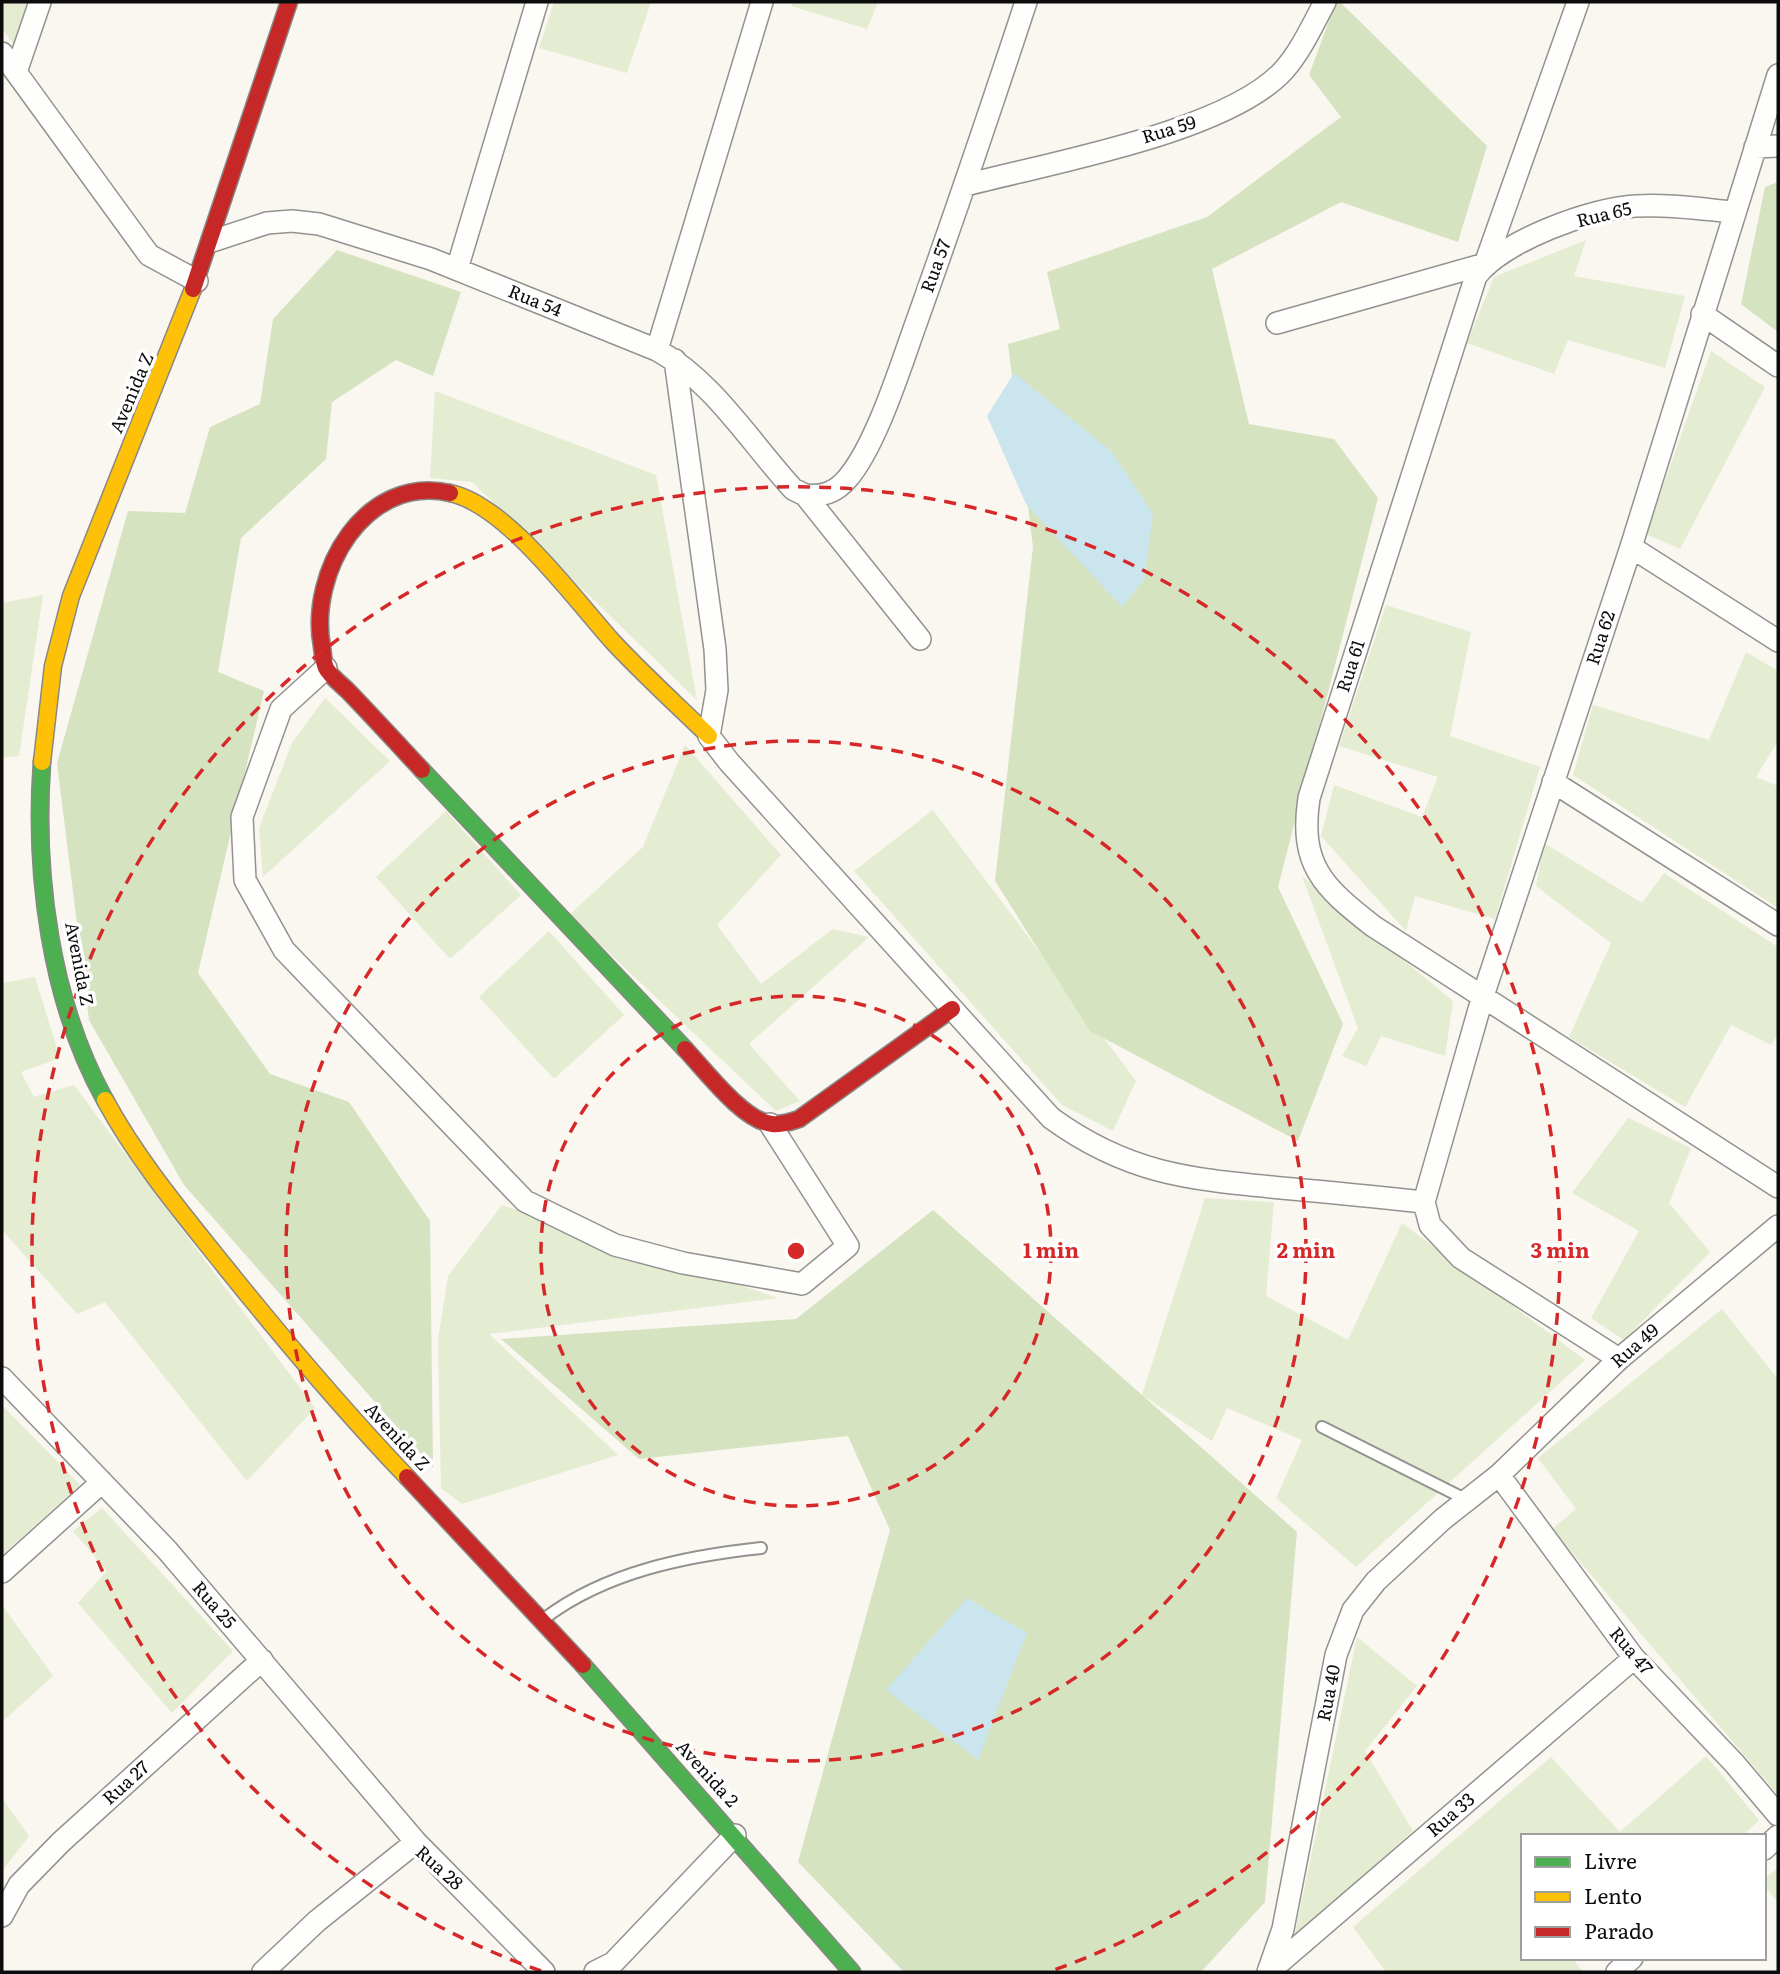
<svg xmlns="http://www.w3.org/2000/svg" width="1780" height="1974" font-family="Literata,serif">
<style>
.green{fill:#e4ecd2}
.forest{fill:#d5e3c1}
.water{fill:#cbe5ef}
.lines{fill:none;stroke-linecap:round;stroke-linejoin:round}
.lane-casing{stroke:#93928f;stroke-width:14}
.street-casing{stroke:#93928f;stroke-width:24}
.fast-casing{stroke:#898885;stroke-width:19}
.slow-casing{stroke:#898885;stroke-width:19}
.jam-casing{stroke:#898885;stroke-width:19}
.lane{stroke:#fefefd;stroke-width:10}
.street{stroke:#fefefd;stroke-width:21}
.fast{stroke:#4caf50;stroke-width:16}
.slow{stroke:#ffc107;stroke-width:16}
.jam{stroke:#c62828;stroke-width:16}
.ring{fill:none;stroke:#d62828;stroke-width:3.5;stroke-dasharray:12 9}
.labels{text-anchor:middle;stroke-width:7;stroke-linejoin:round;paint-order:stroke}
.street-label{font-size:18px;fill:#0c0c0c;stroke:#fff}
.centre{fill:#d62828;stroke:#fff;stroke-width:3.5}
.ring-label{font-size:21px;text-anchor:middle;font-weight:bold;fill:#d62828;stroke:#fff;stroke-width:7;stroke-linejoin:round;paint-order:stroke}
</style>
<rect width="100%" height="100%" fill="#f9f7f0"/>
<path class="green" d="M2,2H33L18,51L2,28Z
M554,2H651L627,73L539,48Z
M793,2H878L867,29L791,6Z
M1586,240L1574,276L1685,296L1665,368L1568,340L1554,374L1467,343L1494,277Z
M1711,351L1765,387L1680,549L1646,534Z
M435,391L656,475L697,700L472,482L430,478Z
M43,595L19,756L2,758V603Z
M1386,605L1471,632L1450,736L1540,767L1495,919L1415,896L1406,931L1321,836L1334,785L1422,817L1438,777L1339,746Z
M1746,652L1778,671V741L1756,777L1778,786V908L1573,775L1593,705L1709,740Z
M325,698L390,761L263,877L259,828L292,743Z
M685,745L781,855L717,925L761,984L833,929L869,937L749,1044L800,1101L776,1111L569,915L643,847Z
M933,810L1136,1081L1113,1131L1062,1105L854,871Z
M446,811L521,895L450,959L376,877Z
M1544,843L1642,903L1664,873L1778,947V1034L1771,1045L1731,1025L1685,1107L1569,1037L1611,943L1536,886Z
M1302,876L1453,1001L1445,1056L1381,1036L1366,1066L1342,1056L1358,1028Z
M549,931L624,1015L554,1079L479,997Z
M35,977L60,1058L21,1072L34,1097L74,1085L315,1408L247,1481L105,1302L77,1314L2,1230V983Z
M1628,1118L1691,1148L1669,1203L1710,1252L1624,1340L1591,1318L1639,1231L1572,1193Z
M1205,1198L1274,1202L1266,1296L1348,1340L1402,1223L1585,1360L1356,1567L1276,1498L1302,1440L1227,1408L1212,1441L1142,1395Z
M502,1205L778,1298L489,1334L618,1455L462,1504L441,1488L438,1340L448,1276Z
M1722,1309L1778,1379V1795L1552,1529L1576,1509L1538,1458Z
M2,1405L80,1485L2,1555Z
M102,1508L233,1651L172,1713L78,1603L107,1571L73,1531Z
M2,1605L53,1676L2,1722Z
M1357,1637L1417,1686L1365,1751L1413,1831L1294,1938Z
M1706,1756L1759,1820L1743,1836H1523V1958H1572L1583,1972H1386L1353,1927L1551,1757L1620,1832Z
M2,1798L29,1836L2,1871Z
M1778,1868V1902L1764,1886V1879Z"/>
<path class="forest" d="M1336,2H1340L1487,146L1458,242L1341,202L1212,269L1249,424L1334,439L1378,498L1278,887L1343,1024L1298,1141L1090,1031L995,881L1033,547L1008,344L1060,329L1047,272L1207,217L1341,117L1309,75Z
M1778,182V332L1741,304L1765,187Z
M337,250L461,292L433,376L396,360L332,402L326,459L241,538L218,672L264,691L198,973L270,1074L349,1102L430,1221L433,1468L184,1185L89,1020L57,763L128,511L185,513L210,427L260,404L273,319Z
M933,1210L1297,1532L1265,1902L1201,1972H904L798,1862L890,1530L848,1436L639,1459L501,1339L796,1319Z"/>
<path class="water" d="M1014,373L1111,451L1153,514L1144,579L1122,607L1026,504L987,416Z
M967,1598L1027,1633L978,1760L886,1690Z"/>
<g class="lines">
<g class="lane-casing">
<path id="lane" d="M1322,1427L1467,1500
M545,1618C606,1572 686,1556 761,1548"/>
</g>
<g class="street-casing">
<path id="street" d="M2,53L149,255L197,281
M16,72L40,2
M1755,147L1778,146
M966,185C1049,163 1228,132 1284,70C1301,51 1313,24 1325,2
M1733,212C1701,209 1668,204 1636,206C1591,208 1503,241 1476,276L1309,798C1299,865 1323,887 1373,926L1778,1187
M212,241L267,223L292,221L319,224L431,259L657,350C713,381 750,442 793,489L805,495L920,639
M1485,264L1578,2
M457,269L537,2
M1702,314L1778,366
M1277,323L1485,264
M657,350L762,2
M675,360L715,649L717,690L709,736L729,762L1051,1118C1128,1174 1189,1179 1281,1188C1329,1192 1376,1197 1424,1202
M805,495C822,497 835,493 847,479C875,447 899,371 914,329C953,220 990,111 1026,2
M1631,547L1778,641
M326,668L281,709L242,817L245,880L284,950L525,1201L615,1245L683,1263L802,1284L848,1246L770,1124
M1553,782L1778,925
M1619,1359L1461,1258L1430,1225L1424,1202L1482,999L1631,547L1778,75
M2,1378L167,1550L416,1842
M1499,1475L1634,1658L1734,1763L1778,1815
M2,1572L102,1482
M1764,1849L1778,1836
M2,1916L19,1885L61,1842L262,1660
M1272,1969L1634,1658
M263,1972L317,1921L416,1842L544,1972
M595,1972L613,1963L735,1835
M1268,1972L1283,1929L1336,1655L1353,1610L1376,1581L1443,1519L1499,1475L1619,1359L1778,1226
M1617,1972L1632,1958"/>
</g>
<g class="fast-casing">
<path id="fast" d="M42,762C34,874 50,1001 105,1100
M422,770L685,1049
M583,1665L852,1972"/>
</g>
<g class="slow-casing">
<path id="slow" d="M450,493C507,505 575,600 614,643C644,675 677,705 709,736
M42,762L53,666L71,596L193,289
M105,1100C138,1161 183,1214 226,1268C284,1340 343,1410 407,1477"/>
</g>
<g class="jam-casing">
<path id="jam" d="M193,289L289,2
M422,770C397,743 373,717 348,691C342,685 330,676 326,668C323,662 323,653 322,647C308,572 365,474 450,493
M685,1049C705,1070 743,1121 772,1124C781,1125 790,1122 799,1119L952,1009
M407,1477L583,1665"/>
</g>
<use href="#lane" class="lane"/>
<use href="#street" class="street"/>
<use href="#fast" class="fast"/>
<use href="#slow" class="slow"/>
<use href="#jam" class="jam"/>
</g>
<g class="ring">
<circle cx="796" cy="1251" r="255"/>
<circle cx="796" cy="1251" r="510"/>
<path d="M541 1971A764 764 0 1 1 1051 1971"/>
</g>
<g class="labels">
<g class="street-label">
<text transform="translate(1169 130) rotate(-17)" y="6">Rua 59</text>
<text transform="translate(1604 215) rotate(-14)" y="6">Rua 65</text>
<text transform="translate(936 266) rotate(-70)" y="6">Rua 57</text>
<text transform="translate(535 301) rotate(22)" y="6">Rua 54</text>
<text transform="translate(132 393) rotate(-67)" y="6">Avenida Z</text>
<text transform="translate(1601 638) rotate(-72)" y="6">Rua 62</text>
<text transform="translate(1351 666) rotate(-72)" y="6">Rua 61</text>
<text transform="translate(79 964) rotate(79)" y="6">Avenida Z</text>
<text transform="translate(1635 1346) rotate(-41)" y="6">Rua 49</text>
<text transform="translate(397 1437) rotate(47)" y="6">Avenida Z</text>
<text transform="translate(214 1605) rotate(49)" y="6">Rua 25</text>
<text transform="translate(1631 1651) rotate(50)" y="6">Rua 47</text>
<text transform="translate(1329 1693) rotate(-79)" y="6">Rua 40</text>
<text transform="translate(707 1774) rotate(48)" y="6">Avenida 2</text>
<text transform="translate(126 1783) rotate(-42)" y="6">Rua 27</text>
<text transform="translate(1451 1815) rotate(-41)" y="6">Rua 33</text>
<text transform="translate(439 1868) rotate(42)" y="6">Rua 28</text>
</g>
</g>
<circle cx="796" cy="1251" r="10" class="centre"/>
<g class="ring-label">
<text x="1051" y="1258">1 min</text>
<text x="1306" y="1258">2 min</text>
<text x="1560" y="1258">3 min</text>
</g>
<rect width="1780" height="1974" fill="none" stroke="#0c0c0c" stroke-width="7"/>
<rect x="1521" y="1834" width="245" height="126" fill="#ffffff" stroke="#9e9e9e" stroke-width="2"/>
<rect x="1535" y="1857" width="35" height="10" fill="#4caf50" stroke="#9e9e9e" stroke-width="2"/>
<text x="1584" y="1869" font-size="21" fill="#0c0c0c">Livre</text>
<rect x="1535" y="1892" width="35" height="10" fill="#ffc107" stroke="#9e9e9e" stroke-width="2"/>
<text x="1584" y="1904" font-size="21" fill="#0c0c0c">Lento</text>
<rect x="1535" y="1927" width="35" height="10" fill="#c62828" stroke="#9e9e9e" stroke-width="2"/>
<text x="1584" y="1939" font-size="21" fill="#0c0c0c">Parado</text>
</svg>
